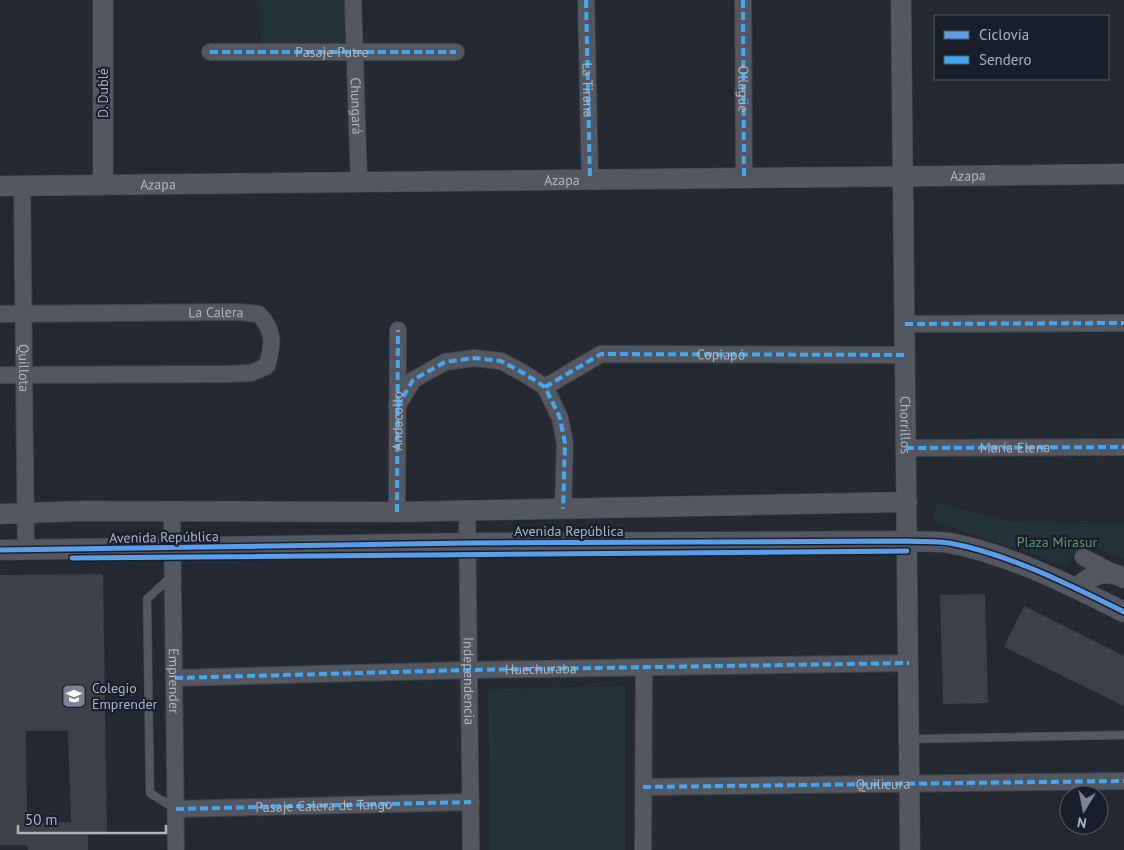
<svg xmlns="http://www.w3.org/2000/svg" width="1124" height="850" font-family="'PT Sans',sans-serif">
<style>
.green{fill:#233337}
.building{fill:#3c4048;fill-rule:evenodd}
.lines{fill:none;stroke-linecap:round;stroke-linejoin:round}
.service-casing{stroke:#41444a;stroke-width:9}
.minor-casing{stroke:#41444a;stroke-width:18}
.tertiary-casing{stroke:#41444a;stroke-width:21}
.service{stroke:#54575f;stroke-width:8}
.minor{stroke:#54575f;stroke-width:16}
.tertiary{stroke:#54575f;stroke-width:20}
.quiet{stroke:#3fa9f5;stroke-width:4;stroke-dasharray:8 4;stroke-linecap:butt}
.cycleway-casing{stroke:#191e2b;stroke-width:8}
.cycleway{stroke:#5a9eea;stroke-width:5}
.labels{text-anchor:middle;stroke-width:4.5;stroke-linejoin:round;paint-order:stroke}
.street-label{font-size:14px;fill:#adb4c3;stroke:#191e2b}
.park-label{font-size:14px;fill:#669375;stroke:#191e2b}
.poi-label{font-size:14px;fill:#adb4c3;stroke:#191e2b;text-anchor:start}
</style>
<rect width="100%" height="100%" fill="#252931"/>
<path class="green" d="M259,0H345L346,45H261Z
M936,502L1010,522L1124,525V559L1082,542L1066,567L1030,553L934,522Z
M625,686V850H490L488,689Z"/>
<path class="building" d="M103,574L107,834L88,835V850H28L27,845H0V575ZM26,731H68L71,822L27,823Z
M985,594L988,703L943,704L940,595Z
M1024,606L1124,656V706L1004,647Z"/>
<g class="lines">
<g class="service-casing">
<path id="service" d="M172,576L147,599L150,793L174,808
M909,739L1124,735"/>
</g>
<g class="minor-casing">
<g id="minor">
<path id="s1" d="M353,0L359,182"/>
<path id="s2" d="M586,0L590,180"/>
<path d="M743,0L744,178"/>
<path id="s3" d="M210,52H456"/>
<path id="s4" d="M22,186L26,550"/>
<path id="s5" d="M0,314L236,312L259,314C275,332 273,344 267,366L251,373L226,374L0,375"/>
<path d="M905,324L1124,323"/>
<path d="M545,387L601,354L905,355"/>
<path d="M397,407L413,380L445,362L474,358L501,361L525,374L545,387L560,418L565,443L563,509"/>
<path id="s6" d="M906,448L1124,447"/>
<path id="s7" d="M467,511L471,850"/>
<path id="s8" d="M172,512L176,850"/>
<path d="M397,512L398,330"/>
<path d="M1083,557L1118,575"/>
<path id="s9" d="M175,678L469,670L909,663"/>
<path d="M643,787L1124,781"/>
<path d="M176,809L471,802"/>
<path d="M643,850L644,667"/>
</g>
</g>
<g class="tertiary-casing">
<g id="tertiary">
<path d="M103,0V185"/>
<path id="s10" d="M901,0L910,850"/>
<path id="s11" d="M0,186L1124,174"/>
<path d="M0,514L81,511L397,512L907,502"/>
<path d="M0,550L468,543L907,541C921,542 936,541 949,543C1007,553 1072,586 1124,612"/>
<path d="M1076,588C1092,575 1104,568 1124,578"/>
</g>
</g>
<use href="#service" class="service"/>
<use href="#minor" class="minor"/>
<use href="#tertiary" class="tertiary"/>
<g class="quiet">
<path d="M586,0L590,180"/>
<path id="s12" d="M743,0L744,178"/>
<path d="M210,52H456"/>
<path d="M905,324L1124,323"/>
<path id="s13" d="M545,387L601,354L905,355"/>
<path d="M397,407L413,380L445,362L474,358L501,361L525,374L545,387L560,418L565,443L563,509"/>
<path d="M906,448L1124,447"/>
<path id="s14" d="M397,512L398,330"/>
<path d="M175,678L469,670L909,663"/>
<path id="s15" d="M643,787L1124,781"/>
<path id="s16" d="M176,809L471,802"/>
</g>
<g class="cycleway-casing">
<path id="cycleway" d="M0,550L468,543L907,541C921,542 936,541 949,543C1007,553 1072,586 1124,612
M72,558L907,551"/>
</g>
<use href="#cycleway" class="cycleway"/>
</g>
<defs>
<g id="school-square" transform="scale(1.25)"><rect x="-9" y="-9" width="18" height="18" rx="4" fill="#7d8390" stroke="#191e2b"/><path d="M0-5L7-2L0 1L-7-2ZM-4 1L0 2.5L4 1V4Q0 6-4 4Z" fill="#fff"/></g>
</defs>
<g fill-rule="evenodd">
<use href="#school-square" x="74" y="696"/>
</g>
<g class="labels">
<g class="street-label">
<text dy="5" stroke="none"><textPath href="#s3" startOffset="122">Pasaje Putre</textPath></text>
<text dy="5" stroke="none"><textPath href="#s12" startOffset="89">Ollagüe</textPath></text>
<text dy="5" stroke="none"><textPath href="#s2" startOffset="90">La Tirana</textPath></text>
<text transform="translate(103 93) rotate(-90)" y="5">D. Dublé</text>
<text dy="5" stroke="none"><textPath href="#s1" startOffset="106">Chungará</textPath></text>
<text dy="5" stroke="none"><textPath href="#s11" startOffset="968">Azapa</textPath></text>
<text dy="5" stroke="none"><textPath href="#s11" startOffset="562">Azapa</textPath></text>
<text dy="5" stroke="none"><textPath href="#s11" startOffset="158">Azapa</textPath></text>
<text dy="5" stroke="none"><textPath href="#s5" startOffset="216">La Calera</textPath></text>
<text dy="5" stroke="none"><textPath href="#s13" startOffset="185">Copiapó</textPath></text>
<text dy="5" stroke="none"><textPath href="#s4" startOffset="182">Quillota</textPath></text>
<text dy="5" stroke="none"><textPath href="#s14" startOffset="91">Andacollo</textPath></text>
<text dy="5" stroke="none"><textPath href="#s10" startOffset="425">Chorrillos</textPath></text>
<text dy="5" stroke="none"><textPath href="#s6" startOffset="109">María Elena</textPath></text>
<text x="569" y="536">Avenida República</text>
<text transform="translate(164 537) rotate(-1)" y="5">Avenida República</text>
<text dy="5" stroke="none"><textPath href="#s9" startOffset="366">Huechuraba</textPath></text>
<text dy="5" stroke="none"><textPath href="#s7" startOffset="170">Independencia</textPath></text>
<text dy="5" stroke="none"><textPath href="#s8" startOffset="169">Emprender</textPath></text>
<text dy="5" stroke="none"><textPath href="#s15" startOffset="240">Quilicura</textPath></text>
<text dy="5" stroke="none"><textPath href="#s16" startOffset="148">Pasaje Calera de Tango</textPath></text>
</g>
<g class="park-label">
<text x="1057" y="547">Plaza Mirasur</text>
</g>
<g class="poi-label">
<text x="92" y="693">Colegio<tspan x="92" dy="16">Emprender</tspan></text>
</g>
</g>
<rect x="934" y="15" width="175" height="65" fill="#191e2b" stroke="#545a68"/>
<rect x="944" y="31" width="25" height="8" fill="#5a9eea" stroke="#545a68"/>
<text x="979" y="40" font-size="15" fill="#adb4c3">Ciclovía</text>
<rect x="944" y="56" width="25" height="8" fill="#3fa9f5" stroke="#545a68"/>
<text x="979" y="65" font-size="15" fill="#adb4c3">Sendero</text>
<g transform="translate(1084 810) rotate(190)"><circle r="24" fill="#191e2b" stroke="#545a68"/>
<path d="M0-4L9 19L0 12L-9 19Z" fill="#7d8390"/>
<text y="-8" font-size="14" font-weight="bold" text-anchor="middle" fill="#adb4c3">N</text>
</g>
<path d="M18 825v8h148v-8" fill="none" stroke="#adb4c3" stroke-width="2.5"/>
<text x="25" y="825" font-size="15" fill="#adb4c3" stroke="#191e2b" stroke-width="4" paint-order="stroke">50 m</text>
</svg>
